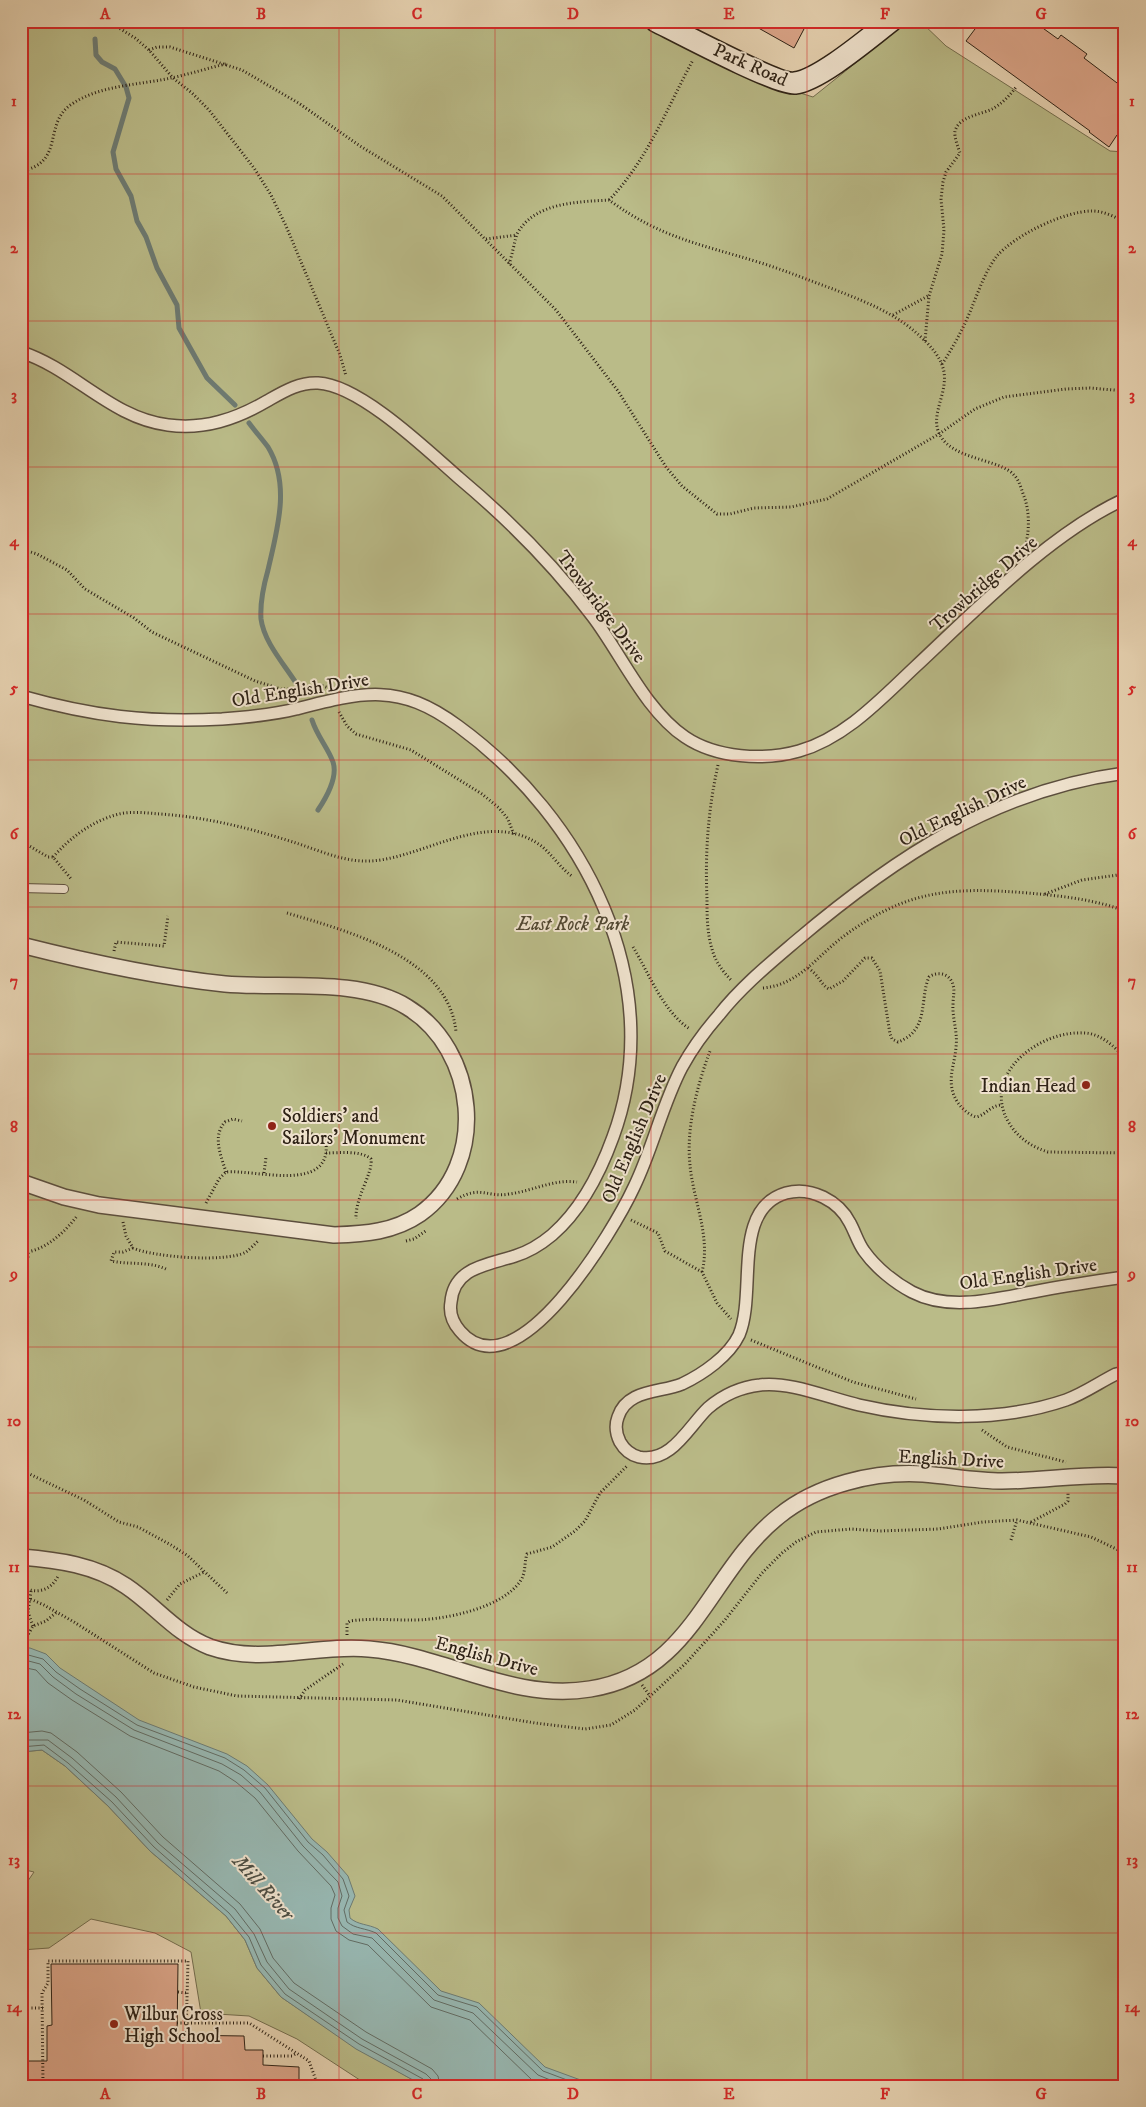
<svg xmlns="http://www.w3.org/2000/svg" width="1146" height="2107" font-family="'IM FELL DW Pica',serif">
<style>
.green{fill:#babb88;stroke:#746e4f}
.water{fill:#97b7b1;stroke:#6d7b73}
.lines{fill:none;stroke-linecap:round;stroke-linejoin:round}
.shore{stroke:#626c64;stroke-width:1}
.stream{stroke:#6d7b73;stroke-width:5}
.building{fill:#dca68a;stroke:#2e2216}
.service-casing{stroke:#5c4e3d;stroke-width:10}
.pedestrian-casing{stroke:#5c4e3d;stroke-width:14}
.minor-casing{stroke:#5c4e3d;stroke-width:18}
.secondary-casing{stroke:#2e2216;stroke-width:24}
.path{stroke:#2e2216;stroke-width:3;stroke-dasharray:1 2.5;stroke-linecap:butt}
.service{stroke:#efe2cd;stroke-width:8}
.pedestrian{stroke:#efe2cd;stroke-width:11}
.minor{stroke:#efe2cd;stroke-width:15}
.secondary{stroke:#efe2cd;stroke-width:21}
.grid{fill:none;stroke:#d62828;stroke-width:1;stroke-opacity:0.55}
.poi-dot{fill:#8f2418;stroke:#efe2cd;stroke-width:2}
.labels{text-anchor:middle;stroke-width:4;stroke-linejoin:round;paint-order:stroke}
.street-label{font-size:19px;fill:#2e2216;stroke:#efe2cd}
.park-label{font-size:19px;font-style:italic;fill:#514832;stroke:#efe2cd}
.poi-label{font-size:19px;fill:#2e2216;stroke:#efe2cd;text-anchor:start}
.water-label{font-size:20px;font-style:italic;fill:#4e4f44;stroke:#efe2cd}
.neatline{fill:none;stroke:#d62828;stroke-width:2}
.grid-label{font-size:16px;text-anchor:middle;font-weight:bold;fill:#d62828}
</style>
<rect width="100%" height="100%" fill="#e7d3b2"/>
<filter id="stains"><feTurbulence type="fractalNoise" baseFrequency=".004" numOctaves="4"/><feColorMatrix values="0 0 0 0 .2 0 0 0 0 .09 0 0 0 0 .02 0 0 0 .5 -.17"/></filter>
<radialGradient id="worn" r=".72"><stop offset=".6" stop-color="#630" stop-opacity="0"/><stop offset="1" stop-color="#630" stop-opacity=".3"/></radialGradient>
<path class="green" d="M21,21H643L733,72L813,97L908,21H920L946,46L1110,151L1125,152V2086H546L21,1684Z
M42,1750L65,1766L108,1806L150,1851L226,1916L245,1940L257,1968L281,1997L356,2048L424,2086H369L297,2039L249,2016L201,2013L191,1952L155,1933L91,1919L49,1948L21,1950V1891L34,1872L21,1869V1752Z"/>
<path class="water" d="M21,1648H30L46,1654L60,1668L139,1720L227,1754L247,1766L268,1785L312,1839L327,1852L348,1876L355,1896L349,1910L350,1918C358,1925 368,1924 378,1929L441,1991L479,2003L545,2067L597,2086H424L356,2049L281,1997L257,1968L245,1940L226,1916L150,1851L108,1806L65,1766L42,1750L21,1752Z"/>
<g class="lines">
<path class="shore" d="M21,1653L43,1659L56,1672L80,1689L137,1725L225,1758L244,1770L265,1788L308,1842L323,1855L343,1879L349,1896L344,1910L347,1922C356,1929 365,1928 376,1933L438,1995L477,2007L543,2071L583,2086
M21,1659L40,1664L53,1677L76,1694L134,1730L222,1764L241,1775L260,1792L303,1846L338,1882L342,1896L338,1908V1918L342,1926L353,1934L372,1938L434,2000L473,2013L538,2075L565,2086
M21,1667L36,1670L48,1683L72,1700L130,1736L219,1771L236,1782L255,1798L298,1851L331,1886L335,1895L331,1908V1919L336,1931L349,1940L368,1945L431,2007L470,2020L532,2080L542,2086
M21,1733L42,1731L51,1733L77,1752L121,1792L163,1837L240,1904L260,1929L273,1958L294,1983L366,2032L432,2069L438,2076L440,2086
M21,1740H48L72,1758L116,1797L158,1843L235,1909L254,1934L267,1962L289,1989L362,2039L426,2074L431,2079L432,2086
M21,1747L44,1745L68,1763L112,1802L154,1847L229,1913L249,1937L261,1965L285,1994L359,2044L423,2079L426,2086"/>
<path class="stream" d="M95,39L96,55L102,62L115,69L126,87L129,98L113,152L116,169L131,196L137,221L146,237L157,268L177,305L179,328L207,378L235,405
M249,423C255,431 262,439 268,447C291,485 277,530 268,570C264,584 260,604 261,619C264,642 284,664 296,683
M312,720C317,736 328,748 333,762C338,777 326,798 318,810"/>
</g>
<path class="building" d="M746,21H805L802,28L804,29L794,48Z
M964,21H1033L1058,39L1061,35L1087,54L1084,58L1125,89V141L1117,135L1109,147L1089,132L1090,131L966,41L975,29Z
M51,1964H178L177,2035L244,2036L245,2050H263V2065L299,2067V2086H21V2061H47V2026L52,2025Z"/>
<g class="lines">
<g class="service-casing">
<path id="service" d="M21,888L64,889"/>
</g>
<g class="pedestrian-casing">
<path id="pedestrian" d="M21,352C74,369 111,418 168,425C204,430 236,419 267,401C283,392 299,382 318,383C360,385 427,450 459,478C509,520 554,565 593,617C621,654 646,711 685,737C716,758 764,761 799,751C845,738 881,699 915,667C976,610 1050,533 1125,499
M21,696C92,716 148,723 222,719C247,717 272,715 296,709C362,692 399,682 458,726C583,817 670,982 613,1137C600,1173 582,1209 552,1235C540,1245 528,1252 515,1256C488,1265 454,1267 451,1302C449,1313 453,1323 460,1331C516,1397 615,1228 634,1187C653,1148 662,1105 682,1067C692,1049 705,1031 719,1015C741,987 769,964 796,941C894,858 995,790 1125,773
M1125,1277C1097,1281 1070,1285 1043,1290C1002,1297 952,1313 912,1292C895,1283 876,1268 864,1251C858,1243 855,1232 850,1223C839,1201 811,1186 786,1193C731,1209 757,1293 739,1335C729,1356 703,1374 682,1384C660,1393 627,1389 618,1417C615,1425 616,1434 620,1442C624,1449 631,1455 639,1457C671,1464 689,1426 708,1408C722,1396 741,1387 760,1385C789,1381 829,1398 859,1405C924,1420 1002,1422 1066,1400C1083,1394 1100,1382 1116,1374L1125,1372"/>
</g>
<g class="minor-casing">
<path id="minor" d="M21,945C88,962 157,977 225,984C280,989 359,977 407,1007C477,1049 490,1164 420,1214C394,1232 365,1234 334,1235L99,1205L64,1197L21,1182
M21,1557C58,1560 95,1565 126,1586C156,1606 176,1634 210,1647C261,1665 317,1644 369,1649C444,1655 513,1702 590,1689C694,1673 708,1572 779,1516C817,1485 874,1471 923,1474C950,1476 976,1481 1002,1481C1044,1481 1084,1473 1125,1476"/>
</g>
<g class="secondary-casing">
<path id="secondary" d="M656,21C678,32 780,86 795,83C820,80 870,37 891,21"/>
</g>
<path class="path" d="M108,21L135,38L149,50L173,78L192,93L209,110L254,168L271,195L286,226L340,355L346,376
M149,50L157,47H170L242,70L300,104L360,146L442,196L556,310L618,391L666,467L682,486L717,514H730L754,508L791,507L827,499L939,434L975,409L1004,397L1066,389L1090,388L1125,391
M21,171C66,163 42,123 72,104C100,85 139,85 171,78C190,74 208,68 226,64
M609,200C647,161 667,108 693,60
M486,239L517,235
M509,264C512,256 515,239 517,234C534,202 578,202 609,200C661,238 700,244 758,262C784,270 808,280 833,289C861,300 890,311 913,330C926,341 941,355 944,372C948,398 924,421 946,443C964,460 1002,461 1014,475C1020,481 1022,492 1025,499C1030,515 1029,533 1025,548
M893,315L928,296
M925,341L929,296L942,254L944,230L941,199L943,182L946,172L960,153C958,147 954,137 955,131C960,115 982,115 994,108C1004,102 1010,95 1017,86
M942,364C954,346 964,327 972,307C979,290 986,270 997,256C1015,235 1065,211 1092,211C1104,211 1115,217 1125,222
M21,549L37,554L67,570L85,589L134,618L152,632L255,681L281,689H296L320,685L329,688
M339,712L347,726L356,734L411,750L482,794L499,808L508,819L514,835
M718,765C708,810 705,853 707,899C707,915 707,933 712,949C715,961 723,972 732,981
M21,841L48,857H53L72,880
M53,857C71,837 92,821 119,814C132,811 147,813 160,814C206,817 249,828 293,842C315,849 339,860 362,861C417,864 484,806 540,845C552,854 560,868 573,877
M1045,894L1082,880L1125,874
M287,913C347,931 449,957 456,1032
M633,947C649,973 663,1012 690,1029
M114,951L116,942L164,946L168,916
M808,968C819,975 821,985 829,989L843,981L865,958H872L880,971L890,1034L892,1039L898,1042C930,1030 919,1000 929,977C937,971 950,973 953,985C955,991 953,997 953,1004C952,1018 958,1032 956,1047C955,1063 948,1076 953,1093C957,1104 965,1113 976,1117C986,1115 990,1106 1001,1105
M763,988C799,985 818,955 844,936C908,889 953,887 1028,893C1061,896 1093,899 1125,911
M1125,1059C1116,1047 1100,1033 1084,1033C1039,1030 980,1075 1009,1123C1018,1138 1032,1147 1048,1152L1125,1153
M326,1153C339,1153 361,1150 371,1159C373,1174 355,1197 356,1219
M226,1172C221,1156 212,1136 225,1122L233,1119L242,1121
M264,1173L266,1157
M604,1192L611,1204
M457,1199C481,1185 488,1198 509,1194C533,1191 553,1179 577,1182
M206,1203L219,1179L226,1172C255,1169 331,1194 326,1143L320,1136L303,1131
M631,1220L658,1233L665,1251L702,1272L717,1303L731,1319
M123,1222L126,1236L133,1248C153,1257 226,1263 246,1252C250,1249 254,1245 258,1241
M406,1241L414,1239L427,1230
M133,1248L123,1252H114L111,1261C130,1265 151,1261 168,1270
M21,1252C43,1253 65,1232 77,1216
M28,1253V1259
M702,1272C711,1236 693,1200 690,1165C686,1128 697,1086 710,1051
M751,1340L853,1382L916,1399
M982,1430L1007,1447L1066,1462
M21,1470L84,1500L119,1522L138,1527L171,1545L188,1556L227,1593
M1031,1522L1065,1504L1068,1501V1492
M1011,1540L1017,1520
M21,1586C35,1595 51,1591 58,1576
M31,1591L28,1612L33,1626
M21,1595L44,1605L74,1622L154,1673L194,1687L237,1696L397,1700L535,1723L585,1729L611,1725L635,1710L685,1664L725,1620L762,1573L782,1553L796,1542L816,1532L851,1529L880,1531L938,1529L983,1522L1017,1520L1091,1537L1125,1553
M167,1600L180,1584L204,1572
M347,1635V1623L350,1621C370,1618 388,1620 408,1620C440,1621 503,1609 521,1580C526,1572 524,1563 527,1554L552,1547L575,1531L585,1521L600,1493L627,1466
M25,1640L33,1626L46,1621L57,1612
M642,1685L650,1696
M299,1699L305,1690L343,1664
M178,1992L187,1993
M21,2008H43
M177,2023H249L309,2061L318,2086
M263,2056H292L297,2053
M43,2085L42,1993L48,1983V1961H188L186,2035"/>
<use href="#service" class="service"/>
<use href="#pedestrian" class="pedestrian"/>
<use href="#minor" class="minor"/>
<use href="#secondary" class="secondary"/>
</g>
<path class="grid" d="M183,21V2086M339,21V2086M495,21V2086M651,21V2086M807,21V2086M963,21V2086M21,174H1125M21,321H1125M21,467H1125M21,614H1125M21,760H1125M21,907H1125M21,1054H1125M21,1200H1125M21,1347H1125M21,1493H1125M21,1640H1125M21,1786H1125M21,1933H1125"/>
<g class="poi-dot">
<circle cx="1086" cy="1085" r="5"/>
<circle cx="272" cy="1126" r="5"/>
<circle cx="114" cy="2024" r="5"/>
</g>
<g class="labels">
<g class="street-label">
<text transform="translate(751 64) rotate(24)" y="7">Park Road</text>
<text transform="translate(983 583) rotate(-41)" y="7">Trowbridge Drive</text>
<text transform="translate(602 606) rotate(53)" y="7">Trowbridge Drive</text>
<text transform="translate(300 689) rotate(-9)" y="7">Old English Drive</text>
<text transform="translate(962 810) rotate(-26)" y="7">Old English Drive</text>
<text transform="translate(633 1138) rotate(-67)" y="7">Old English Drive</text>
<text transform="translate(1028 1273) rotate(-8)" y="7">Old English Drive</text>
<text transform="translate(951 1458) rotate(3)" y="7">English Drive</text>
<text transform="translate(487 1655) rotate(15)" y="7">English Drive</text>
</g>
<g class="park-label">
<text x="573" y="930">East Rock Park</text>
</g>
<g class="poi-label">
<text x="1076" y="1092" text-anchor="end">Indian Head</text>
<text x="282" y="1122">Soldiers' and<tspan x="282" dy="22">Sailors' Monument</tspan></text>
<text x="124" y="2020">Wilbur Cross<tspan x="124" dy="22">High School</tspan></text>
</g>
<g class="water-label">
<text transform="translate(264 1887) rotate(48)" y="7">Mill River</text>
</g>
</g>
<rect width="1146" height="2107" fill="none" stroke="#e7d3b2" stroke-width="55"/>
<rect x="28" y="28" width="1090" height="2052" class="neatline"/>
<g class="grid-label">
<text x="105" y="19">A</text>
<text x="261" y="19">B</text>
<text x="417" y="19">C</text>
<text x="573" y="19">D</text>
<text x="729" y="19">E</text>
<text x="885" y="19">F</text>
<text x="1041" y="19">G</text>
<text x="14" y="106">1</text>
<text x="1132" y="106">1</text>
<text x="14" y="253">2</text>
<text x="1132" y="253">2</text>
<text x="14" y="400">3</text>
<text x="1132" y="400">3</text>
<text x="14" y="546">4</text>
<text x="1132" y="546">4</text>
<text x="14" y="693">5</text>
<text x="1132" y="693">5</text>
<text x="14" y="839">6</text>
<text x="1132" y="839">6</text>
<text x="14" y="986">7</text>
<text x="1132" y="986">7</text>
<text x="14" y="1132">8</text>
<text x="1132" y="1132">8</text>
<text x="14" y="1279">9</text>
<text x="1132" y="1279">9</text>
<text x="14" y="1426">10</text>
<text x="1132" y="1426">10</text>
<text x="14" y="1572">11</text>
<text x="1132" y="1572">11</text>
<text x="14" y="1719">12</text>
<text x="1132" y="1719">12</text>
<text x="14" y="1865">13</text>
<text x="1132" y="1865">13</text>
<text x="14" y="2012">14</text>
<text x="1132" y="2012">14</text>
<text x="105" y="2099">A</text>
<text x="261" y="2099">B</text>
<text x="417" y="2099">C</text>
<text x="573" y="2099">D</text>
<text x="729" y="2099">E</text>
<text x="885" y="2099">F</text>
<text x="1041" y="2099">G</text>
</g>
<rect width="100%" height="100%" filter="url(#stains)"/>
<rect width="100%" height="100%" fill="url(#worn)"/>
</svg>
